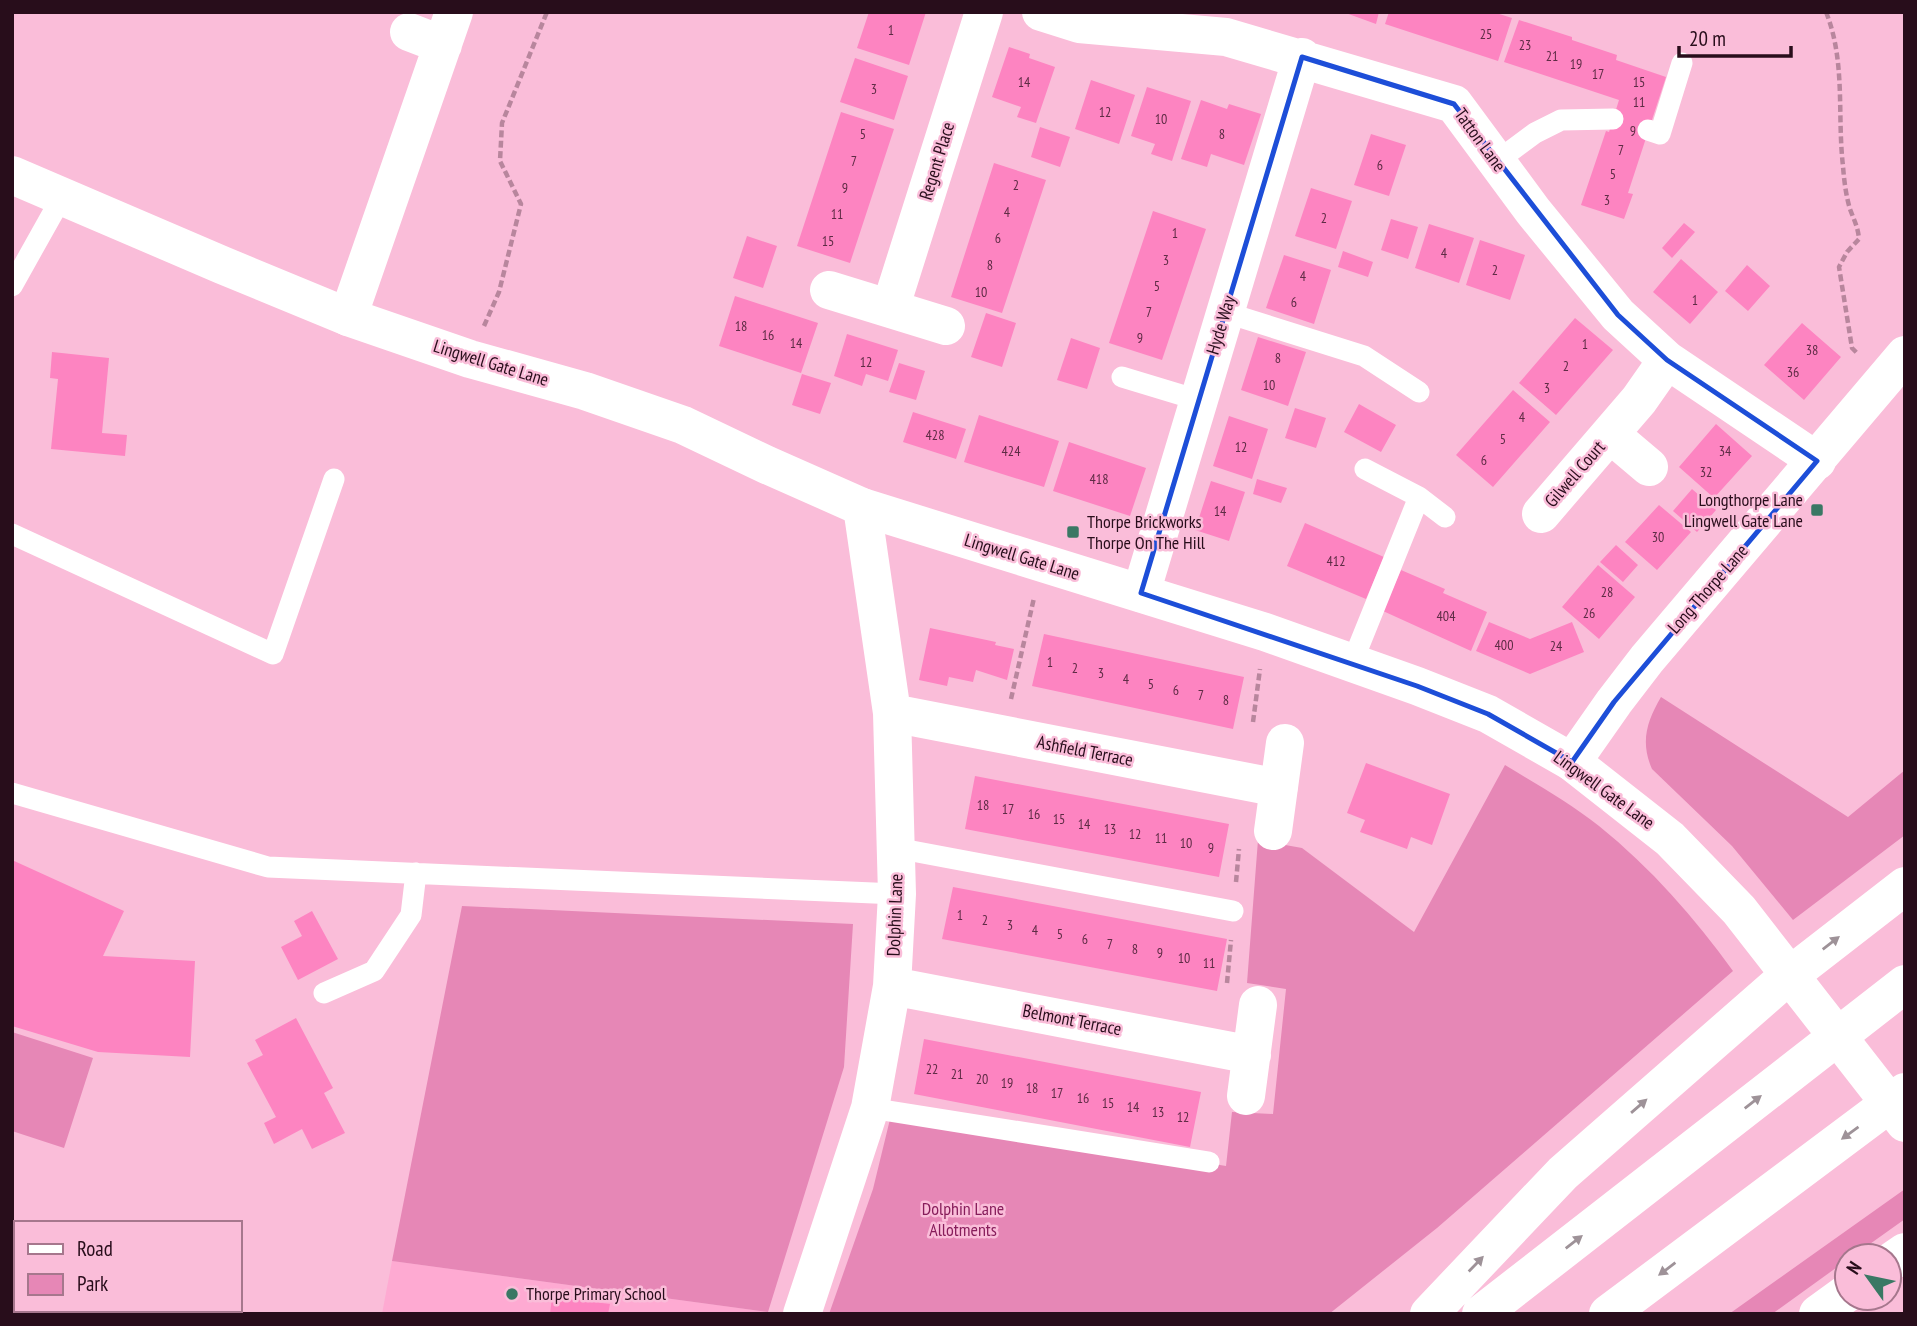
<svg xmlns="http://www.w3.org/2000/svg" width="1917" height="1326" font-family="'PT Sans Narrow',sans-serif">
<style>
.built{fill:#feaad2}
.green{fill:#e687b6}
.building{fill:#fd84c1}
.lines{fill:none;stroke-linecap:round;stroke-linejoin:round}
.path{stroke:#b8869d;stroke-width:4.5;stroke-dasharray:7 3.5;stroke-linecap:butt}
.service{stroke:#fff;stroke-width:21}
.minor{stroke:#fff;stroke-width:38}
.tertiary{stroke:#fff;stroke-width:38}
.secondary{stroke:#fff;stroke-width:38}
.motorway{stroke:#fff;stroke-width:38}
.oneway{fill:#9e9298}
.marked{fill:none;stroke:#1d4ed8;stroke-width:5;stroke-linejoin:round}
.poi-dot{fill:#3a7864;stroke:#fabdd9;stroke-width:2.5}
.labels{text-anchor:middle;stroke-width:5;stroke-linejoin:round;paint-order:stroke}
.number-label{font-size:14px;fill:#5d2b44}
.street-label{font-size:18px;fill:#280d1b;stroke:#fabdd9}
.poi-label{font-size:18px;fill:#280d1b;stroke:#fabdd9;text-anchor:start}
.park-label{font-size:18px;fill:#871d5b;stroke:#fabdd9}
</style>
<rect width="100%" height="100%" fill="#fabdd9"/>
<path class="built" d="M392,1261L768,1312V1314H382Z"/>
<path class="green" d="M1661,697L1848,817L1905,770V835L1793,920L1732,846L1652,769C1640,742 1647,721 1661,697Z
M1505,765C1536,784 1570,803 1599,826C1651,868 1695,918 1733,971L1437,1228L1329,1314H829L873,1189L892,1111L1226,1166L1232,1112L1273,1114L1286,989L1247,983L1258,840L1302,848L1414,932Z
M462,906L853,924L844,1067L768,1312L392,1261Z
M12,1032L93,1058L64,1148L12,1131Z
M1905,1189V1219L1853,1256H1847V1260L1772,1314H1729Z"/>
<path class="building" d="M869,12H926L909,65L857,48Z
M1343,12H1379L1376,24Z
M1389,12H1493L1512,18L1498,61L1385,24Z
M1519,20L1572,37V40L1617,55L1616,60L1666,77L1628,193L1633,194L1624,219L1581,205L1606,131L1609,132L1619,100L1504,62Z
M1009,47L1030,54L1029,58L1055,67L1036,123L1017,117L1021,107L992,97Z
M855,58L908,76L894,120L840,102Z
M1091,80L1135,95L1119,144L1075,129Z
M1147,87L1191,101L1172,161L1151,154L1155,144L1131,136Z
M1201,100L1227,109L1229,104L1261,114L1244,165L1211,154L1207,167L1181,159Z
M841,112L894,129L850,263L797,246Z
M1040,127L1070,137L1060,167L1031,157Z
M1371,134L1406,145L1389,196L1354,185Z
M994,163L1046,180L1002,313L951,297Z
M1311,188L1352,201L1336,249L1295,236Z
M1153,211L1206,229L1162,360L1109,343Z
M1391,219L1418,227L1408,259L1381,250Z
M1684,223L1695,232L1672,258L1662,248Z
M1429,224L1474,238L1459,283L1415,268Z
M747,236L777,246L763,288L733,278Z
M1480,240L1525,255L1510,300L1466,285Z
M1343,251L1373,262L1368,277L1338,267Z
M1284,255L1331,270L1314,324L1266,308Z
M1681,259L1718,292L1690,324L1653,292Z
M1747,265L1770,286L1748,311L1725,291Z
M735,296L818,323L801,373L719,346Z
M986,313L1016,323L1002,367L971,357Z
M1575,318L1613,350L1556,415L1519,383Z
M1802,323L1841,357L1804,400L1764,365Z
M847,334L898,350L888,381L866,374L862,386L834,376Z
M1258,337L1306,352L1288,406L1241,390Z
M1071,338L1100,348L1087,389L1057,380Z
M52,352L109,358L102,433L127,435L125,456L51,449L58,379L50,378Z
M899,363L925,371L916,400L889,392Z
M802,374L831,383L820,414L792,405Z
M1513,390L1550,422L1493,487L1456,455Z
M1359,404L1396,425L1381,452L1344,432Z
M1295,408L1326,418L1316,448L1285,438Z
M913,412L966,429L956,459L903,442Z
M979,415L1059,441L1044,487L964,462Z
M1229,416L1268,429L1252,479L1213,466Z
M1716,424L1752,456L1714,498L1679,467Z
M1069,442L1146,468L1130,516L1053,491Z
M1257,479L1287,488L1281,503L1253,494Z
M1211,481L1245,492L1229,541L1195,530Z
M1692,489L1716,510L1697,532L1673,511Z
M1659,505L1691,532L1657,570L1625,542Z
M1305,523L1384,557L1366,599L1287,566Z
M1616,545L1638,565L1623,582L1600,562Z
M1598,565L1635,597L1599,639L1562,607Z
M1401,570L1445,589L1443,593L1487,612L1471,651L1383,611Z
M1489,622L1530,639L1572,622L1584,652L1530,674L1476,651Z
M930,628L996,642L995,645L1014,649L1007,680L976,670L973,682L949,677L947,686L919,680Z
M1044,634L1244,677L1233,729L1032,686Z
M1366,763L1450,794L1432,845L1411,837L1407,849L1360,832L1365,820L1347,813Z
M975,776L1229,824L1219,877L965,829Z
M12,860L124,911L103,956L195,961L190,1057L98,1052L12,1026Z
M953,887L1227,939L1217,991L942,939Z
M312,911L338,959L298,980L281,947L302,936L294,921Z
M296,1018L333,1088L324,1093L345,1133L312,1149L302,1129L274,1144L264,1123L276,1117L247,1063L263,1055L255,1040Z
M924,1039L1201,1092L1190,1147L914,1094Z
M552,1297L610,1304L608,1314H550Z"/>
<g class="lines">
<path class="path" d="M1826,12C1846,62 1837,115 1843,166C1844,180 1846,196 1850,209C1854,220 1858,227 1859,239L1847,252L1839,267L1852,348L1858,354
M484,326L499,292L521,204L500,161L502,123L547,12
M1011,699L1034,598
M1253,722L1260,669
M1236,882L1239,849
M1227,983L1231,940"/>
<path class="service" d="M1648,130L1660,134L1682,63
M1496,162L1535,133L1561,120L1613,119
M12,286L63,195
M1224,312L1364,356L1419,392
M1122,377L1198,400
M1365,469L1419,497L1445,517
M12,534L273,654L334,479
M1352,663L1419,497
M12,793L268,867L897,894
M896,848L1233,911
M324,993L374,971L411,915L416,873
M870,1108L1209,1162"/>
<path class="minor" d="M1041,12L1079,24L1226,37L1454,104L1533,211L1618,315L1667,360L1817,461
M409,32L443,45
M829,290L946,326
M890,309L984,12
M348,317L454,12
M1610,434L1649,467
M1541,514L1639,400L1667,360
M1141,593L1302,57
M892,713L1279,788
M1273,831L1285,743
M892,986L1252,1055
M1246,1096L1258,1005
M802,1314L870,1108L892,986L897,894L892,713L862,507"/>
<path class="tertiary" d="M1572,762L1670,839L1739,910L1905,1123"/>
<path class="secondary" d="M12,175L222,265L348,317L470,359L585,391L683,425L767,465L862,507L1265,632L1417,686L1488,714L1572,762L1614,702L1647,659L1905,355"/>
<path class="motorway" d="M1889,1263L1905,1252
M1429,1314L1563,1173L1780,983L1905,886
M1481,1314L1905,984
M1608,1314L1905,1092
M1818,1314L1847,1293"/>
</g>
<defs><path id="oneway-solid" d="M-6-.8H1V-3.2L6.5 0L1 3.2V.8H-6Z" transform="scale(1.75)"/></defs>
<g class="oneway">
<use href="#oneway-solid" transform="translate(1831 943) rotate(-38)"/>
<use href="#oneway-solid" transform="translate(1753 1102) rotate(-38)"/>
<use href="#oneway-solid" transform="translate(1639 1106) rotate(-41)"/>
<use href="#oneway-solid" transform="translate(1850 1133) rotate(144)"/>
<use href="#oneway-solid" transform="translate(1574 1242) rotate(-38)"/>
<use href="#oneway-solid" transform="translate(1476 1264) rotate(-46)"/>
<use href="#oneway-solid" transform="translate(1667 1269) rotate(143)"/>
</g>
<path class="marked" d="M1302,57L1454,104L1618,315L1667,360L1817,461L1614,702L1572,762L1488,714L1417,686L1141,593Z"/>
<g class="poi-dot">
<rect x="1810" y="503" width="14" height="14" rx="3.5"/>
<rect x="1066" y="525" width="14" height="14" rx="3.5"/>
<circle cx="512" cy="1294" r="7"/>
</g>
<g class="labels">
<g class="number-label">
<text x="891" y="35">1</text>
<text x="1486" y="39">25</text>
<text x="1525" y="50">23</text>
<text x="1552" y="61">21</text>
<text x="1576" y="69">19</text>
<text x="1598" y="79">17</text>
<text x="1024" y="87">14</text>
<text x="1639" y="87">15</text>
<text x="874" y="94">3</text>
<text x="1639" y="107">11</text>
<text x="1105" y="117">12</text>
<text x="1161" y="124">10</text>
<text x="1633" y="136">9</text>
<text x="863" y="139">5</text>
<text x="1222" y="139">8</text>
<text x="1621" y="155">7</text>
<text x="854" y="166">7</text>
<text x="1380" y="170">6</text>
<text x="1613" y="179">5</text>
<text x="1016" y="190">2</text>
<text x="845" y="193">9</text>
<text x="1607" y="205">3</text>
<text x="1007" y="217">4</text>
<text x="837" y="219">11</text>
<text x="1324" y="223">2</text>
<text x="1175" y="238">1</text>
<text x="998" y="243">6</text>
<text x="828" y="246">15</text>
<text x="1444" y="258">4</text>
<text x="1166" y="265">3</text>
<text x="990" y="270">8</text>
<text x="1495" y="275">2</text>
<text x="1303" y="281">4</text>
<text x="1157" y="291">5</text>
<text x="981" y="297">10</text>
<text x="1695" y="305">1</text>
<text x="1294" y="307">6</text>
<text x="1149" y="317">7</text>
<text x="741" y="331">18</text>
<text x="768" y="340">16</text>
<text x="1140" y="343">9</text>
<text x="796" y="348">14</text>
<text x="1585" y="349">1</text>
<text x="1812" y="355">38</text>
<text x="1278" y="363">8</text>
<text x="866" y="367">12</text>
<text x="1566" y="371">2</text>
<text x="1793" y="377">36</text>
<text x="1269" y="390">10</text>
<text x="1547" y="393">3</text>
<text x="1522" y="422">4</text>
<text x="935" y="440">428</text>
<text x="1503" y="444">5</text>
<text x="1241" y="452">12</text>
<text x="1011" y="456">424</text>
<text x="1725" y="456">34</text>
<text x="1484" y="465">6</text>
<text x="1706" y="477">32</text>
<text x="1099" y="484">418</text>
<text x="1220" y="516">14</text>
<text x="1658" y="542">30</text>
<text x="1336" y="566">412</text>
<text x="1607" y="597">28</text>
<text x="1589" y="618">26</text>
<text x="1446" y="621">404</text>
<text x="1504" y="650">400</text>
<text x="1556" y="651">24</text>
<text x="1050" y="667">1</text>
<text x="1075" y="673">2</text>
<text x="1101" y="678">3</text>
<text x="1126" y="684">4</text>
<text x="1151" y="689">5</text>
<text x="1176" y="695">6</text>
<text x="1201" y="700">7</text>
<text x="1226" y="705">8</text>
<text x="983" y="810">18</text>
<text x="1008" y="814">17</text>
<text x="1034" y="819">16</text>
<text x="1059" y="824">15</text>
<text x="1084" y="829">14</text>
<text x="1110" y="834">13</text>
<text x="1135" y="839">12</text>
<text x="1161" y="843">11</text>
<text x="1186" y="848">10</text>
<text x="1211" y="853">9</text>
<text x="960" y="920">1</text>
<text x="985" y="925">2</text>
<text x="1010" y="930">3</text>
<text x="1035" y="935">4</text>
<text x="1060" y="939">5</text>
<text x="1085" y="944">6</text>
<text x="1110" y="949">7</text>
<text x="1135" y="954">8</text>
<text x="1160" y="958">9</text>
<text x="1184" y="963">10</text>
<text x="1209" y="968">11</text>
<text x="932" y="1074">22</text>
<text x="957" y="1079">21</text>
<text x="982" y="1084">20</text>
<text x="1007" y="1088">19</text>
<text x="1032" y="1093">18</text>
<text x="1057" y="1098">17</text>
<text x="1083" y="1103">16</text>
<text x="1108" y="1108">15</text>
<text x="1133" y="1112">14</text>
<text x="1158" y="1117">13</text>
<text x="1183" y="1122">12</text>
</g>
<g class="street-label">
<text transform="translate(1480 140) rotate(54)" y="6">Tatton Lane</text>
<text transform="translate(937 161) rotate(-73)" y="6">Regent Place</text>
<text transform="translate(1221 325) rotate(-73)" y="6">Hyde Way</text>
<text transform="translate(491 363) rotate(17)" y="6">Lingwell Gate Lane</text>
<text transform="translate(1575 474) rotate(-49)" y="6">Gilwell Court</text>
<text transform="translate(1022 557) rotate(17)" y="6">Lingwell Gate Lane</text>
<text transform="translate(1708 589) rotate(-49)" y="6">Long Thorpe Lane</text>
<text transform="translate(1085 751) rotate(11)" y="6">Ashfield Terrace</text>
<text transform="translate(1604 790) rotate(36)" y="6">Lingwell Gate Lane</text>
<text transform="translate(895 915) rotate(-88)" y="6">Dolphin Lane</text>
<text transform="translate(1072 1020) rotate(11)" y="6">Belmont Terrace</text>
</g>
<g class="poi-label">
<text x="1803" y="506" text-anchor="end">Longthorpe Lane<tspan x="1803" dy="21">Lingwell Gate Lane</tspan></text>
<text x="1087" y="528">Thorpe Brickworks<tspan x="1087" dy="21">Thorpe On The Hill</tspan></text>
<text x="526" y="1300">Thorpe Primary School</text>
</g>
<g class="park-label">
<text x="963" y="1215">Dolphin Lane<tspan x="963" dy="21">Allotments</tspan></text>
</g>
</g>
<rect width="1917" height="1326" fill="none" stroke="#280d1b" stroke-width="28"/>
<rect x="14" y="1221" width="228" height="91" fill="#fabdd9" stroke="#a6778d" stroke-width="2"/>
<rect x="28" y="1244" width="35" height="10" fill="#ffffff" stroke="#a6778d" stroke-width="2"/>
<text x="77" y="1256" font-size="21" fill="#280d1b">Road</text>
<rect x="28" y="1274" width="35" height="21" fill="#e687b6" stroke="#a6778d" stroke-width="2"/>
<text x="77" y="1291" font-size="21" fill="#280d1b">Park</text>
<g transform="translate(1868 1277) rotate(303)"><circle r="33" fill="#fabdd9" stroke="#a6778d" stroke-width="2"/>
<path d="M0-5L12 26L0 18L-12 26Z" fill="#3a7864"/>
<text y="-10" font-size="19" font-weight="bold" text-anchor="middle" fill="#280d1b">N</text>
</g>
<path d="M1679 46v10h112v-10" fill="none" stroke="#280d1b" stroke-width="3.5"/>
<text x="1689" y="46" font-size="21" fill="#280d1b" stroke="#fabdd9" stroke-width="5" paint-order="stroke">20 m</text>
</svg>
